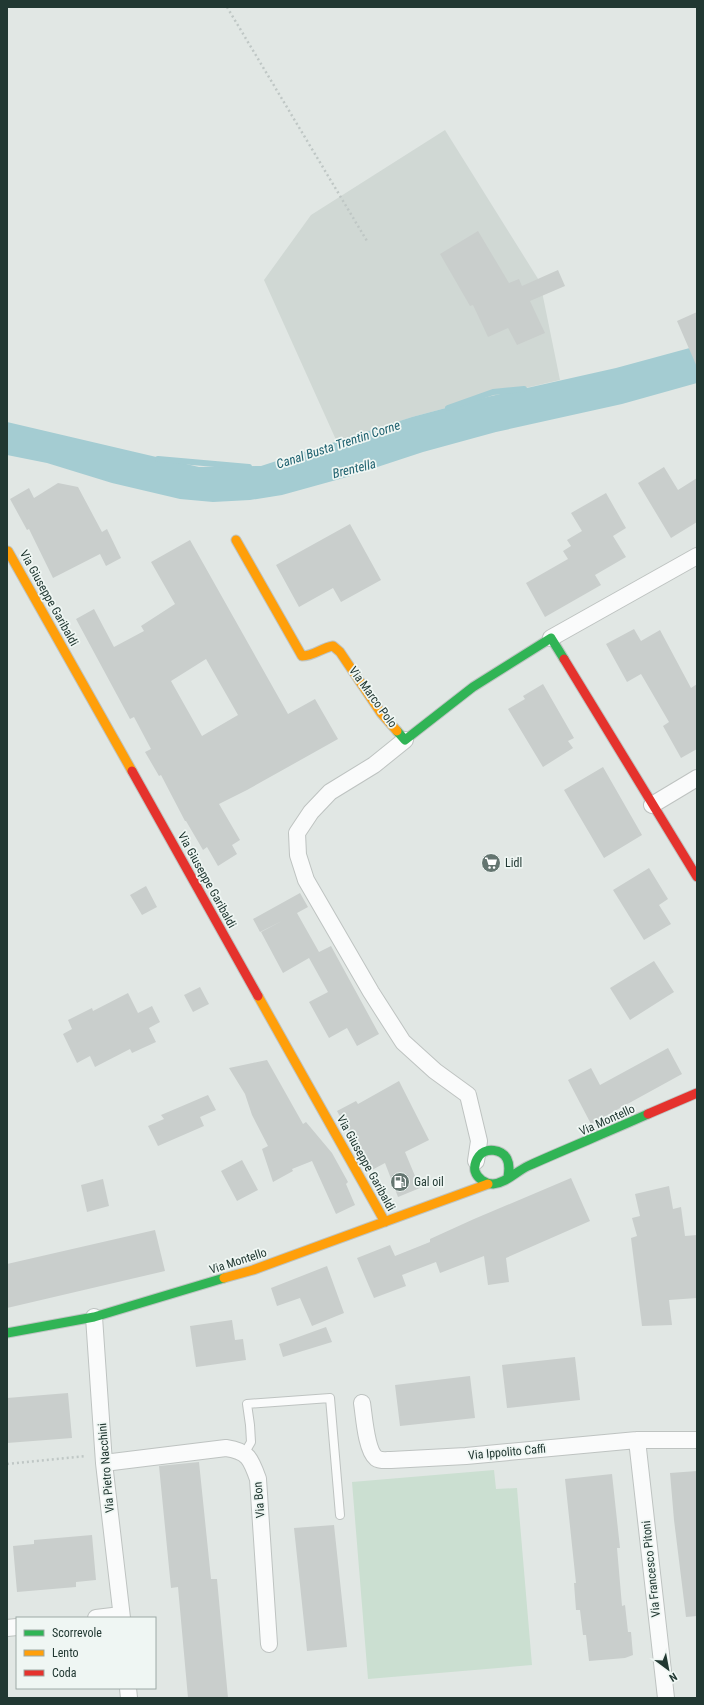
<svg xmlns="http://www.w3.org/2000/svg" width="704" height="1705" font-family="'Roboto Condensed',sans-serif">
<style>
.built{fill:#d0d8d4}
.green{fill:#cbdfd1}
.water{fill:#a4ccd2}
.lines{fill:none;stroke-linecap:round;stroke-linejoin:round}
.stream{stroke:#a4ccd2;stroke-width:6}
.building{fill:#c9cecc;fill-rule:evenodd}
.lane-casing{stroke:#bec3c1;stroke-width:10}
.street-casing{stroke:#bec3c1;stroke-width:18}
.fast-casing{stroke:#bec4c2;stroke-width:11}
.slow-casing{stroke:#bec4c2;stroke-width:11}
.jam-casing{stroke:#bec4c2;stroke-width:11}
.path{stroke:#bfc7c5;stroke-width:2.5;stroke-dasharray:2 3;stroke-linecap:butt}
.lane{stroke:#fafbfb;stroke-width:8}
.street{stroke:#fafbfb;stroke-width:16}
.fast{stroke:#30b455;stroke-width:9}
.slow{stroke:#ff9f0a;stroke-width:9}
.jam{stroke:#e5322d;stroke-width:9}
.labels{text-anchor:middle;stroke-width:3.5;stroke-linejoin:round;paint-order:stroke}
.street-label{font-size:12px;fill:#213832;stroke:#eff6f3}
.poi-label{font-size:12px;fill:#213832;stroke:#eff6f3;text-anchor:start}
.water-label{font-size:13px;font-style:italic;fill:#206270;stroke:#eff6f3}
</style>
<rect width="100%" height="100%" fill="#e1e7e4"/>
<path class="built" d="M445,130L540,282L560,380L487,397L412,417L337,442L264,280L311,215Z"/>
<path class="green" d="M494,1470L496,1489L517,1488L532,1665L368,1679L352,1482Z"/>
<path class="water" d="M697,346V383L622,404L496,432L423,452L347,477L282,495L250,500L213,502L180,499L112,483L47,463L7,455V422L199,467L261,466L412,417L487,397L616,368Z"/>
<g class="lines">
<path class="stream" d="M448,408L493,392L524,389
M158,459L249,467"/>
</g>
<path class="building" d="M478,231L509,283L519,279L522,286L558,270L565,286L530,301L545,333L517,345L508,328L488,337L473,305L470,306L440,254Z
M697,312V367L677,321Z
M664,467L678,490L697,478V522L671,538L638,483Z
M58,483L78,487L102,532L107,529L121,558L106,566L100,554L53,578L29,529L27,530L10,499L29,488L34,498Z
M606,493L626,528L613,536L626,557L595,575L601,585L545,617L526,583L568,559L563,551L571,546L567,540L582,531L571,513Z
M350,524L381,580L341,602L333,588L299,607L276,565Z
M190,540L288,714L315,699L338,739L247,790L219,804L240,840L232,845L237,854L218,866L207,847L203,850L186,821H185L161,775L159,776L145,752L151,749L134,717L130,719L76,619L94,609L114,647L144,631L141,626L175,604L151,562ZM206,659L238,715L202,736L171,681Z
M634,629L641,641L660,630L691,688L697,684V749L681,758L663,726L669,722L641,674L627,682L606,644Z
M543,684L574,738L568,741L573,748L543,767L508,709L525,699L523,696Z
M603,767L642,835L604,858L564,790Z
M649,868L668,899L659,905L671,924L644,940L613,890Z
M146,886L157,907L142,915L130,895Z
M300,893L308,907L297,913L319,952L317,953L331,946L379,1034L357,1046L347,1028L329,1038L309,1002L328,992L309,958L283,973L261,932L282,921L260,932L253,919Z
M654,961L674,992L630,1020L610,988Z
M200,987L209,1004L193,1012L184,995Z
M128,993L138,1013L152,1006L160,1022L149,1028L156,1042L132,1053L130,1049L95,1067L90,1056L77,1063L63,1034L72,1029L68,1020L92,1008L93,1011Z
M668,1048L682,1074L591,1124L568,1080L591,1068L600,1085Z
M267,1060L303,1124L306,1122L332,1153L348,1182L346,1184L355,1205L336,1214L312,1161L292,1169L293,1171L273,1182L262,1149L268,1146L252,1115L245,1094L229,1068Z
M399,1081L429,1140L405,1152L420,1188L398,1197L385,1163L370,1171L337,1111L356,1101L358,1104Z
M208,1095L216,1110L200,1117L204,1126L158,1146L148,1126L164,1119L161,1115Z
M242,1160L258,1190L237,1201L221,1171Z
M571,1178L590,1221L506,1258L509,1282L488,1285L484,1256L440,1273L436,1262L402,1275L406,1286L374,1298L357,1258L390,1245L395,1256L430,1242V1239L474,1219Z
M103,1179L109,1206L87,1212L81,1185Z
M669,1186L673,1209L681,1207L685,1236L697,1235V1298L669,1300L672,1325L642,1326L631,1238L637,1236L632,1218L640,1216L635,1194Z
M155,1230L165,1271L7,1308V1264Z
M327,1266L344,1313L312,1326L300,1298L277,1306L271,1288Z
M232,1320L235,1340L243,1339L246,1360L196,1367L190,1326Z
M326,1327L332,1342L283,1357L279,1344Z
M575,1357L580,1400L507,1408L502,1365Z
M470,1376L475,1418L400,1426L395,1385Z
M68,1393L72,1438L7,1443V1398Z
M199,1462L211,1579H217L228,1698H188L178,1587L171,1588L159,1466Z
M697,1471V1616L686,1617L674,1520L670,1473Z
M612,1474L620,1548H617L622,1606L625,1605L628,1632H631L633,1655L625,1658L589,1661L586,1635H583L580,1610H576L574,1583H576L565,1479Z
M334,1525L347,1647L307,1651L294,1528Z
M92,1535L96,1580L76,1582V1587L17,1592L13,1546L34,1544V1540Z"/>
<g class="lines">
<g class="lane-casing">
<path id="lane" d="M244,1454L251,1442L250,1425L247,1404L330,1398L340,1515"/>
</g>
<g class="street-casing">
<path id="street" d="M551,638L697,556
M405,740L374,765L330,792L311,812L297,833L298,855L306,880L371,992L403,1042L435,1071L468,1095L479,1141L476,1161
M652,805L697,778
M94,1317L104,1463L122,1618
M362,1403C364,1415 366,1450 376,1458C380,1461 386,1460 391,1460L466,1456L637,1440H697
M637,1440L666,1698
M104,1463L226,1448C248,1451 251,1459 258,1479L269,1644
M96,1618L121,1615
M7,1628L17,1627
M128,1688L129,1698"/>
</g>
<g class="fast-casing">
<path id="fast" d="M397,731L405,740L473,687L551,638L564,659
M508,1177C509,1171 510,1165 507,1159C502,1149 486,1147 479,1156C476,1160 474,1166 475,1171C477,1178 485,1184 493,1184C506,1183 517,1171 528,1166C568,1148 608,1132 648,1114
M7,1333L94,1317L224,1278"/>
</g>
<g class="slow-casing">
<path id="slow" d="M236,540L302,656C314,656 321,648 333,646L340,652L381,713L397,731
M8,551L132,771
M258,996L385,1222
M224,1278L253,1270L488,1184"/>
</g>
<g class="jam-casing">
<path id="jam" d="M564,659L697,877
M132,771L258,996
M648,1114L697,1093"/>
</g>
<path class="path" d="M227,7L367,241
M7,1464L86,1456"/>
<use href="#lane" class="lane"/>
<use href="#street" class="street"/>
<use href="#fast" class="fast"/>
<use href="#slow" class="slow"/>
<use href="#jam" class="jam"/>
</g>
<defs>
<g id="supermarket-disc" transform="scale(1)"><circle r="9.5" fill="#647570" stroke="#eff6f3"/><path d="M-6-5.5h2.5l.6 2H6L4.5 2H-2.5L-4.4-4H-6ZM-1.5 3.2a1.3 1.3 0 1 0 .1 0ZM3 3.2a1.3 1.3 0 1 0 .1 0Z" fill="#fff"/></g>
<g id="fuel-disc" transform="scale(1)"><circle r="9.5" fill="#647570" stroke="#eff6f3"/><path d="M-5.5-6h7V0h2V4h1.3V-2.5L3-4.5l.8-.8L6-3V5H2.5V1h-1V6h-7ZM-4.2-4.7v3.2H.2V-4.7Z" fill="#fff"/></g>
</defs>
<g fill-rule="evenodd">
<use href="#supermarket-disc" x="491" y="863"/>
<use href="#fuel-disc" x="400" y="1182"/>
</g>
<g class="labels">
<g class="street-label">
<text transform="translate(49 598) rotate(61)" y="4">Via Giuseppe Garibaldi</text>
<text transform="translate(373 697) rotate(54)" y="4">Via Marco Polo</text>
<text transform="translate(207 880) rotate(61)" y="4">Via Giuseppe Garibaldi</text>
<text transform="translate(607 1120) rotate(-24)" y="4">Via Montello</text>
<text transform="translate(366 1163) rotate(61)" y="4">Via Giuseppe Garibaldi</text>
<text transform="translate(238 1261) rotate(-18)" y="4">Via Montello</text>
<text transform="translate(507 1452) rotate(-5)" y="4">Via Ippolito Caffi</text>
<text transform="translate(106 1468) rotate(-95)" y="4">Via Pietro Nacchini</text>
<text transform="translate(259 1500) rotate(-95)" y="4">Via Bon</text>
<text transform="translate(651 1569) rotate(-96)" y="4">Via Francesco Pitoni</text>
</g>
<g class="poi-label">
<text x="505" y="867">Lidl</text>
<text x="414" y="1186">Gal oil</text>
</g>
<g class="water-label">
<text transform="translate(338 444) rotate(-18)" y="5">Canal Busta Trentin Corne</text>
<text transform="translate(354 468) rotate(-14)" y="5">Brentella</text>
</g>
</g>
<rect width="704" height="1705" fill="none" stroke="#213832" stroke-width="16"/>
<rect x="16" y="1617" width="140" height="72" fill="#eff6f3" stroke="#9daaa6"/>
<rect x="24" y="1630" width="20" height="6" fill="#30b455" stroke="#9daaa6"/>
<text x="52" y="1637" font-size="12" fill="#213832">Scorrevole</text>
<rect x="24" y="1650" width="20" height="6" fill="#ff9f0a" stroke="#9daaa6"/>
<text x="52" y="1657" font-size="12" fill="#213832">Lento</text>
<rect x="24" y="1670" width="20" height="6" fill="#e5322d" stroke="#9daaa6"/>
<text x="52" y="1677" font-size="12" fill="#213832">Coda</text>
<g transform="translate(668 1669) rotate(148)" stroke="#eff6f3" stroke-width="3" paint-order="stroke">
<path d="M0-3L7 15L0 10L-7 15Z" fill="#213832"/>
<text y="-6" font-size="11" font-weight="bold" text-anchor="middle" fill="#213832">N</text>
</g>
</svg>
